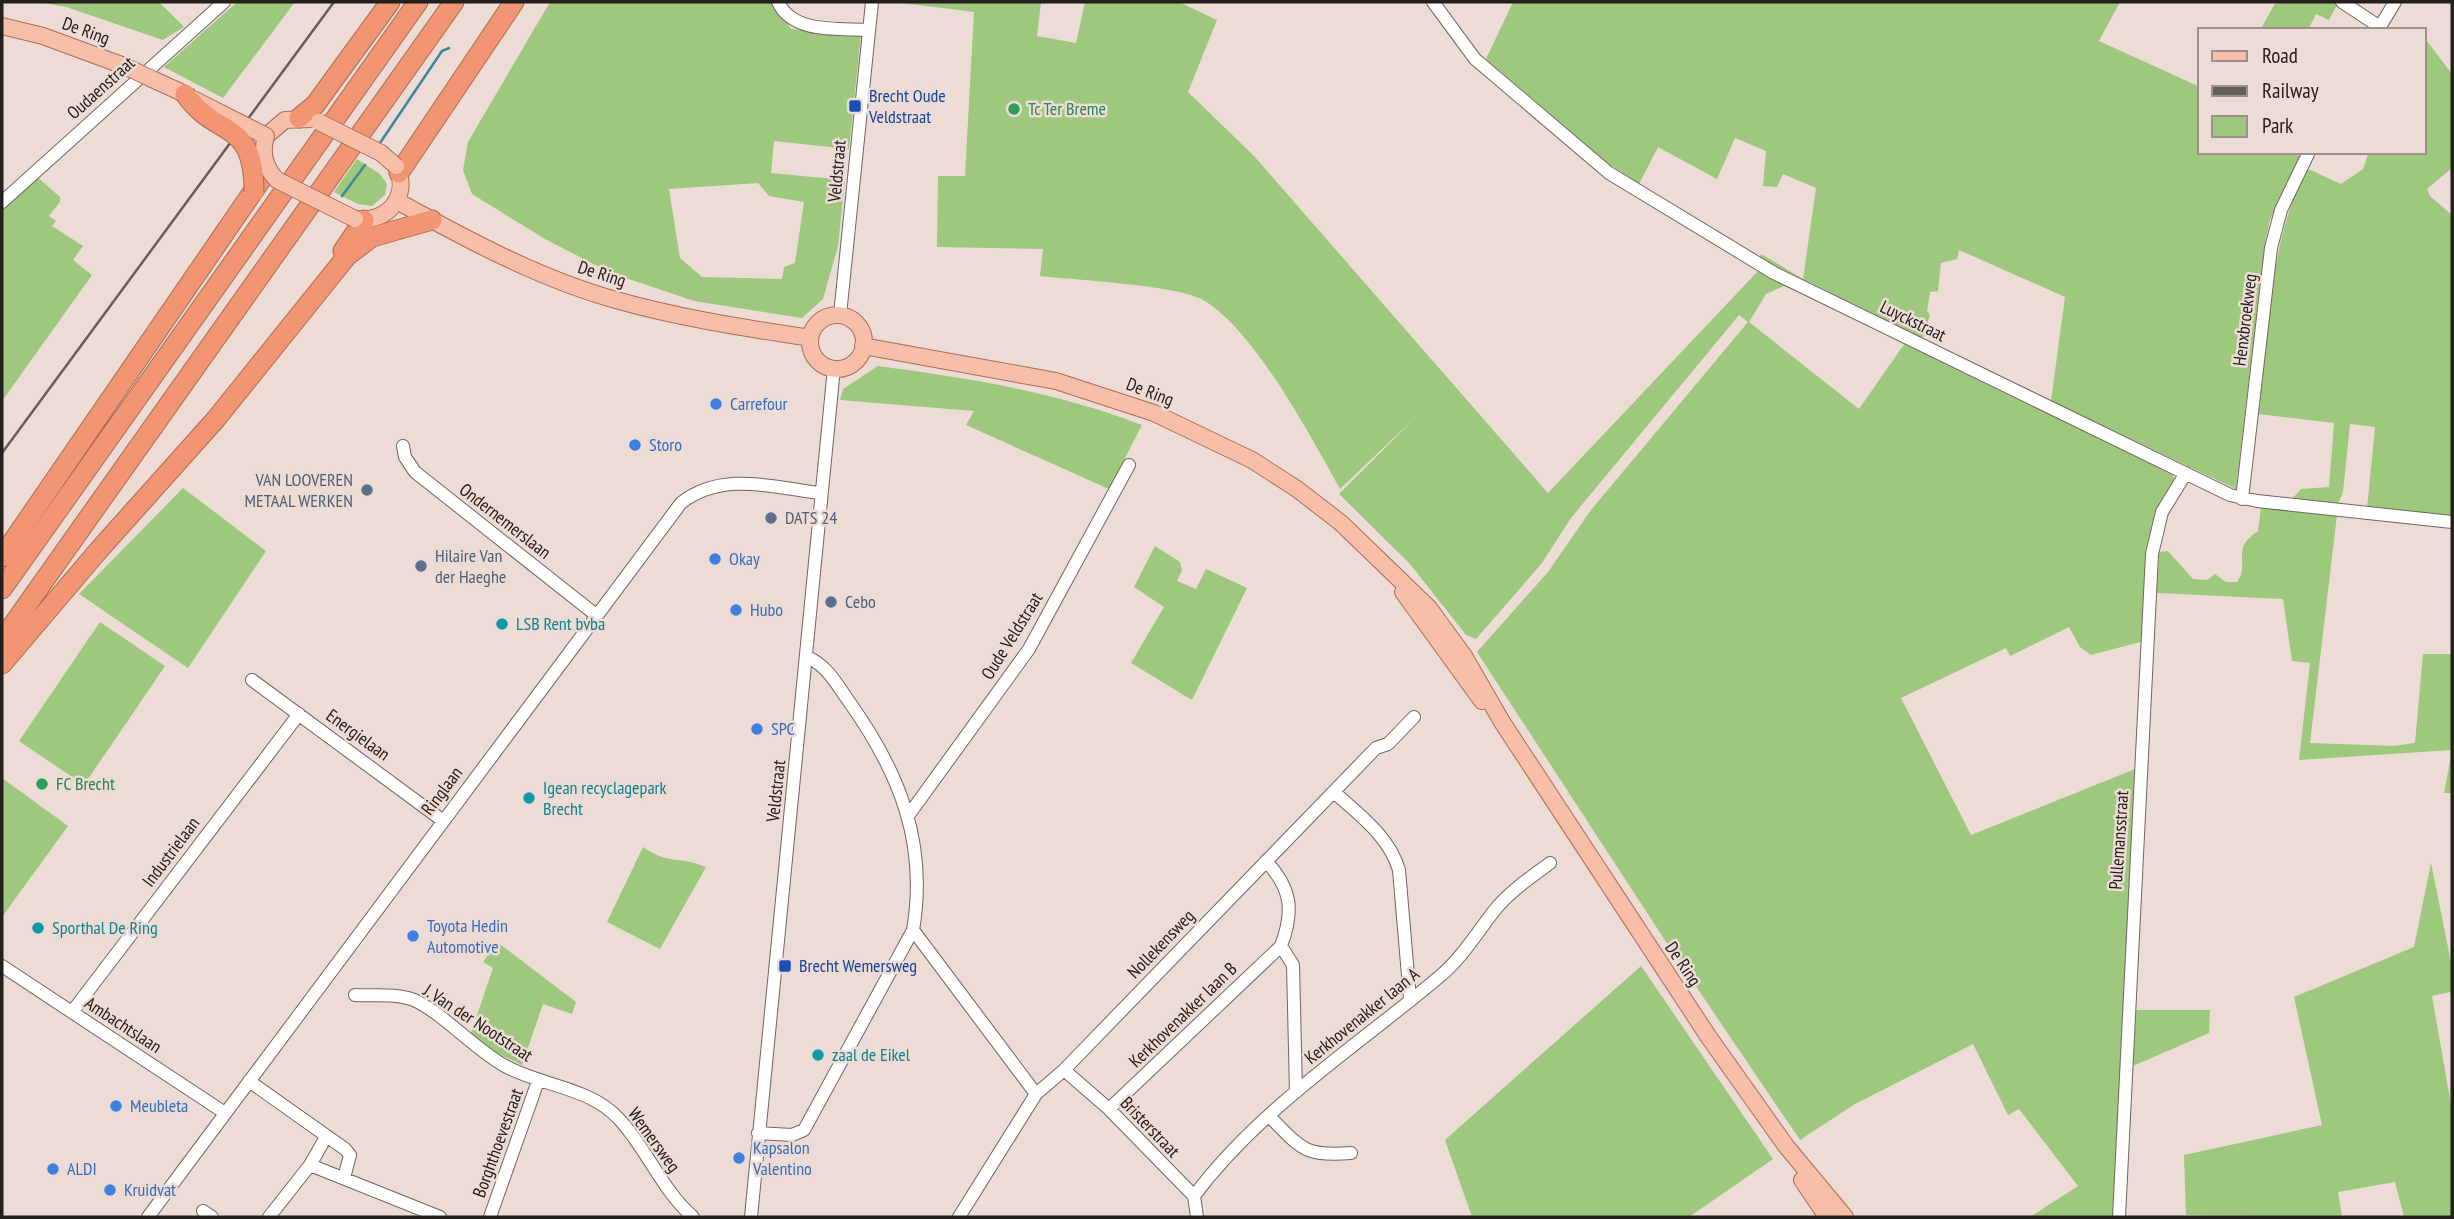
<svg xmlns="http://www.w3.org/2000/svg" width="2454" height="1219" font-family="'PT Sans Narrow',sans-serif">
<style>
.green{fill:#9dc87d;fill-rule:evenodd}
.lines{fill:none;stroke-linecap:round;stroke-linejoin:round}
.stream{stroke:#3d8998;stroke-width:2.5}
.minor-casing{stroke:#72655f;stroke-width:14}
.major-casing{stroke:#aa6c54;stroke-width:18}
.highway-casing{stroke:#aa6c54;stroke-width:21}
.minor{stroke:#fff;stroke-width:12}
.major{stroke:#f7bfaa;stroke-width:16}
.highway{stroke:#f19572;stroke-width:19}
.rail{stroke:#675e5a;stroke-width:2.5}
.major-bridge-casing{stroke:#aa6c54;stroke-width:18;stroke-linecap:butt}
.highway-bridge-casing{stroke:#aa6c54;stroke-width:21;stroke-linecap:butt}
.major-bridge{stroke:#f7bfaa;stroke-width:16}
.highway-bridge{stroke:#f19572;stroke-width:19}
.transit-dot{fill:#1a4fb4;stroke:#ecdcd5;stroke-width:2.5}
.leisure-dot{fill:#2e9e5b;stroke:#ecdcd5;stroke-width:2.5}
.shop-dot{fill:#3f7fe0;stroke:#ecdcd5;stroke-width:2.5}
.service-dot{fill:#5c6f8a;stroke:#ecdcd5;stroke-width:2.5}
.culture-dot{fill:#0f9aa8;stroke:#ecdcd5;stroke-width:2.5}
.labels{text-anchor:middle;stroke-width:5;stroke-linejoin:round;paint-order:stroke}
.street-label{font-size:18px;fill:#25201d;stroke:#ecdcd5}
.transit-label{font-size:18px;fill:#164399;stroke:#ecdcd5;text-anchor:start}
.leisure-label{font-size:18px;fill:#27864d;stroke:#ecdcd5;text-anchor:start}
.shop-label{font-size:18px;fill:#366cbe;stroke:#ecdcd5;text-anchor:start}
.service-label{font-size:18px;fill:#4e5e75;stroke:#ecdcd5;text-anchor:start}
.culture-label{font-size:18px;fill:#0d838f;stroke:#ecdcd5;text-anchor:start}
</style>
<rect width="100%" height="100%" fill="#ecdcd5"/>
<path class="green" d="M39,2H159L184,27L163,40L66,7Z
M237,2H295L223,98L164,67Z
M550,2H774L791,29L861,34L849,149L774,141L771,173L845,180L838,246L823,299L802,318L694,301L611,273L545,239L472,194L463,170L468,142ZM758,183L769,196L804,202L795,263L784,267L782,279L702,277L680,258L669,189Z
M894,2H1041L1037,36L1076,43L1085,2H1179L1217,20L1188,92L1254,156L1548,493L1759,270L1754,267L1761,254L1803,279L1816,188L1783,174L1777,187L1763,186L1766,151L1735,138L1717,179L1658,147L1639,184L1606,162L1486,59L1513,2H2120L2099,41L2200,87V152H2303L2270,220L2265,242L2236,489L2051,401L2065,297L1959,250L1957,259L1941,263L1938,291L1930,292L1927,311L1930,315L1923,337H1917L1809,282L1804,294L1784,286L1766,294L1749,322L1859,409L1905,343L2171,472L2175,480L2151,531L2144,641L2091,655L2080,647L2069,627L2010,656L2006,648L1901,698L1971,835L2135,769L2115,1217H2030L2078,1186L2019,1109L2008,1115L1973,1044L1855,1104L1800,1140L1672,951L1477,652L1548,572L1591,510L1748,322L1739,315L1571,518L1542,563L1476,639L1466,635L1410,564L1339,494L1419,414L1340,489C1311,437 1254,329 1203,300C1178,285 1074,280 1040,276L1043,249L937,247L938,176H965L974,12Z
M2276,2H2333L2337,5L2329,20L2316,14L2308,30H2260Z
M2424,37L2452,74V168L2427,189L2430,196L2452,215V516L2367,508L2375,427L2350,424L2343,492L2338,504L2293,498L2301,489L2329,487L2334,423L2258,414C2268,328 2269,247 2306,168L2341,184L2363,169L2369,152H2424Z
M357,159L380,174L387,184L385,195L372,206L358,204L334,192Z
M36,176L60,197V202L49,216L56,221L52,226L83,246L73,260L92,275L2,401V209Z
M878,366C969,378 1056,392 1142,425L1109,489L966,425L974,411L840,400L843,389Z
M183,488L266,551L188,668L79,594Z
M2261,507L2337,515L2310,743L2394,746L2415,743L2423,654H2452V793H2444L2452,750L2299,760L2310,663L2292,661L2283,599L2157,593L2159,552L2168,551L2193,579L2207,580L2215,574L2226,582H2237C2251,563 2229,550 2258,531Z
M1155,546L1180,562L1182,570L1177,581L1196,589L1206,569L1247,588L1192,700L1131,663L1164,607L1134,587Z
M100,622L165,666L84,785L19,741Z
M2,778L68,826L2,917Z
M643,847C668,865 681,856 706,867L660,949L607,922Z
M2431,863L2452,967V1000L2450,992L2432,996L2452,1110V1217H2404L2395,1182L2338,1192L2342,1217L2186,1215L2184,1155L2322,1125L2294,997L2414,947Z
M497,942L576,1002L572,1014L543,1004L522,1065L495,1052L471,1033L493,968L483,962Z
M1641,966L1773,1159L1689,1217H1472L1445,1140Z
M2136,1010H2210L2209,1033L2133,1066Z"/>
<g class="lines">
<path class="stream" d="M380,143L442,51L449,48
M342,196L365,165"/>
<g class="minor-casing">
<path id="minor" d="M778,2C793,34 838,28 869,30
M1433,2L1475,59L1609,173L1774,273L2230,495L2257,501L2452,522
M2342,2L2380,27
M2378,30L2395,2
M2,202L224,2
M840,315L872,2
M403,446L405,457L415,472L596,615
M2242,499L2271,248L2281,210L2309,152
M252,680L442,820
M1334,792C1359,815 1389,836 1399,870L1410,999
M908,816L1029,649L1129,465
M1266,861C1292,889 1294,911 1281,946L1293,965L1296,1092
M913,930L1036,1094
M2,966L225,1113
M355,995C373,996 397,993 414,1000C443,1013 474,1049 505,1066C541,1086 590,1087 619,1119C647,1149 662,1190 693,1217
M72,1012L299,714
M1064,1070L1109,1109L1194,1196L1197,1217
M249,1081L345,1149L350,1155L344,1178
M1109,1109L1281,946
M1270,1117C1301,1148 1304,1157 1351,1153
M758,1133L792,1135L804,1130L913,930C928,843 899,772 850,703C837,685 828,666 807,657
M310,1165L440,1217
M1194,1196C1260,1108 1356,1047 1439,977C1462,958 1476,934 1494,911C1509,892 1530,878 1550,863
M203,1211L212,1217
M148,1217L681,503C722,471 772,487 819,493
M269,1217L310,1165L326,1137
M490,1217L538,1081
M751,1217L834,368
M959,1217L1036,1094L1064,1070L1376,748L1388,744L1414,717
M2119,1217L2152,554L2162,512L2186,473"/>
</g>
<g class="major-casing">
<path id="major" d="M2,26L43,36L127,67
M152,79L185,94
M266,136L285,120L310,119
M397,201C466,239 540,279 616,300C679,318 745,328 810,338
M355,219C387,224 411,196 396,166
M810 342a27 27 0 1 1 54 0a27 27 0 1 1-54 0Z
M863,346L1056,381L1154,413L1252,460L1297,489L1341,523L1429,608L1464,656L1502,722L1708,1036L1786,1146L1845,1217
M1403,592L1482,701
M1802,1180L1827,1217"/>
</g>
<g class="highway-casing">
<path id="highway" d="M299,118L315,105L390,2
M399,173L514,2
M343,251L364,220
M2,557L261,180
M2,589L418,2
M2,640L454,2
M2,664L98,551L216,419L347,256L372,237L432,220"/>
</g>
<use href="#minor" class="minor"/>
<use href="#major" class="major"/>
<use href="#highway" class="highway"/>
<path class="rail" d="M2,453L334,2"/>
<g class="major-bridge-casing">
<path id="major-bridge" d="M127,67L152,79
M193,99L266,136C261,152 265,168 277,180L355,219
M319,122L381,153L396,166"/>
</g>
<g class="highway-bridge-casing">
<path id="highway-bridge" d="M185,94C217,140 254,117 254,192"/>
</g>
<use href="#major-bridge" class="major-bridge"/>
<use href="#highway-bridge" class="highway-bridge"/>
</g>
<g class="transit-dot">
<rect x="848" y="99" width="14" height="14" rx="3.5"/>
<rect x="778" y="959" width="14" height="14" rx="3.5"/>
</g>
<g class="leisure-dot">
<circle cx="1014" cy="109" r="7"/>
<circle cx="42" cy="784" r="7"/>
</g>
<g class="shop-dot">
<circle cx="716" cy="404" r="7"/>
<circle cx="635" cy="445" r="7"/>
<circle cx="715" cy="559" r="7"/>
<circle cx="736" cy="610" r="7"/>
<circle cx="757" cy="729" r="7"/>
<circle cx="413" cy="936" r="7"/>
<circle cx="116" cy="1106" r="7"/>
<circle cx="739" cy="1158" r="7"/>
<circle cx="53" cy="1169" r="7"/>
<circle cx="110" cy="1190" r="7"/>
</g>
<g class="service-dot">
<circle cx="367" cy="490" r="7"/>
<circle cx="771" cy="518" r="7"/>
<circle cx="421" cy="566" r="7"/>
<circle cx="831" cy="602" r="7"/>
</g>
<g class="culture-dot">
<circle cx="502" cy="624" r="7"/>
<circle cx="529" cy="798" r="7"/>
<circle cx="38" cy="928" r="7"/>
<circle cx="818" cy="1055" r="7"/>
</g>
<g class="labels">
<g class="street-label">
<text transform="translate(86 31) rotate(20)" y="6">De Ring</text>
<text transform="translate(101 88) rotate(-42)" y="6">Oudaenstraat</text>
<text transform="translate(837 171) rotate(-85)" y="6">Veldstraat</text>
<text transform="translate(602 274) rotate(18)" y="6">De Ring</text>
<text transform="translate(2245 320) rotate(-83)" y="6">Henxbroekweg</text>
<text transform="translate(1913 321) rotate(26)" y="6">Luyckstraat</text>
<text transform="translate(1150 392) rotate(21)" y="6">De Ring</text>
<text transform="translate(505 521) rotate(38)" y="6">Ondernemerslaan</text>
<text transform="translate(1012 636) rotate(-58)" y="6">Oude Veldstraat</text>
<text transform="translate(358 735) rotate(36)" y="6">Energielaan</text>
<text transform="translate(442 791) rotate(-53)" y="6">Ringlaan</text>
<text transform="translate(776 791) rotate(-84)" y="6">Veldstraat</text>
<text transform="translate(2119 840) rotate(-86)" y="6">Pullemansstraat</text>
<text transform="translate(171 852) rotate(-53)" y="6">Industrielaan</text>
<text transform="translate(1161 944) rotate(-46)" y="6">Nollekensweg</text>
<text transform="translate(1683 964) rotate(56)" y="6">De Ring</text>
<text transform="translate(1183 1015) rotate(-44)" y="6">Kerkhovenakker laan B</text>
<text transform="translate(1362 1016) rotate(-39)" y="6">Kerkhovenakker laan A</text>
<text transform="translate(478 1023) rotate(33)" y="6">J. Van der Nootstraat</text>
<text transform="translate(123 1025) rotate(33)" y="6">Ambachtslaan</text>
<text transform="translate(1150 1127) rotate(46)" y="6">Bristerstraat</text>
<text transform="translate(654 1140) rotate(54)" y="6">Wemersweg</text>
<text transform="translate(498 1143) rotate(-70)" y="6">Borghthoevestraat</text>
</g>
<g class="transit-label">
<text x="869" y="102">Brecht Oude<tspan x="869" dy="21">Veldstraat</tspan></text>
<text x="799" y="972">Brecht Wemersweg</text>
</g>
<g class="leisure-label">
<text x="1028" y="115">Tc Ter Breme</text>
<text x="56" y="790">FC Brecht</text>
</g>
<g class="shop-label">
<text x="730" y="410">Carrefour</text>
<text x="649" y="451">Storo</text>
<text x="729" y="565">Okay</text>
<text x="750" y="616">Hubo</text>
<text x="771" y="735">SPC</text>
<text x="427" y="932">Toyota Hedin<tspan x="427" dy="21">Automotive</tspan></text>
<text x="130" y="1112">Meubleta</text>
<text x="753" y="1154">Kapsalon<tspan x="753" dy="21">Valentino</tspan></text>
<text x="67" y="1175">ALDI</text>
<text x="124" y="1196">Kruidvat</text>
</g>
<g class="service-label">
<text x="353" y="486" text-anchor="end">VAN LOOVEREN<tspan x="353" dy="21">METAAL WERKEN</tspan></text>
<text x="785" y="524">DATS 24</text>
<text x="435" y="562">Hilaire Van<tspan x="435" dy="21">der Haeghe</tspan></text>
<text x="845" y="608">Cebo</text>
</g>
<g class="culture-label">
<text x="516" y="630">LSB Rent bvba</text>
<text x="543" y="794">Igean recyclagepark<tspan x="543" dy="21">Brecht</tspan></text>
<text x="52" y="934">Sporthal De Ring</text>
<text x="832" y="1061">zaal de Eikel</text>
</g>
</g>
<rect width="2454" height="1219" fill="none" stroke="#25201d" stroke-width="7"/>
<rect x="2198" y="28" width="228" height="126" fill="#ecdcd5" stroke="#9c918b" stroke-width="2"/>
<rect x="2212" y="51" width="35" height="10" fill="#f7bfaa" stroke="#9c918b" stroke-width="2"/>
<text x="2262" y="63" font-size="21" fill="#25201d">Road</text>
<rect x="2212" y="86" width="35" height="10" fill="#675e5a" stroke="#9c918b" stroke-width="2"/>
<text x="2262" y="98" font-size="21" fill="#25201d">Railway</text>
<rect x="2212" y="116" width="35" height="21" fill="#9dc87d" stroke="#9c918b" stroke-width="2"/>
<text x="2262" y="133" font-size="21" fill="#25201d">Park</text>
</svg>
